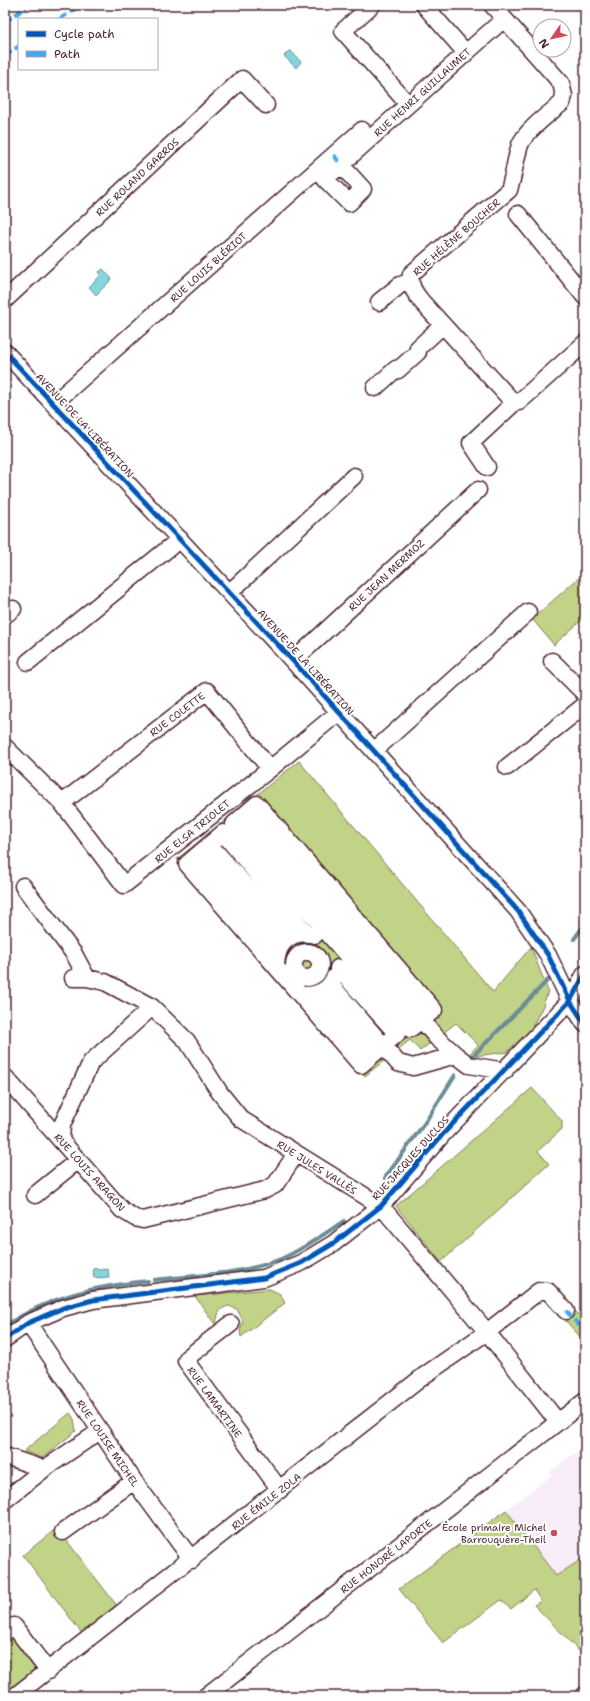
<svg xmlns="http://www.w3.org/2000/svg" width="590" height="1701" font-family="'Shantell Sans',sans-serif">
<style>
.built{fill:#f8ecf8}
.green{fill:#c1d387;stroke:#867959}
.water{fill:#84d5dd;stroke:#6d8c96}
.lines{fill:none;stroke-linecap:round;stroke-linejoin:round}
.stream{stroke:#6d8c96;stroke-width:4}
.minor-casing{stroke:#4a1f2b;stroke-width:19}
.minor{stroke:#fff;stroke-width:16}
.quiet{stroke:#3fa9f5;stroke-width:4;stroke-dasharray:8 4;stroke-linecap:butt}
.cycleway-casing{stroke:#fff;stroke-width:8}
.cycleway{stroke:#0057b8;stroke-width:5}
.poi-dot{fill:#d1495b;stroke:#fff;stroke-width:1.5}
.labels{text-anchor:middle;stroke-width:4;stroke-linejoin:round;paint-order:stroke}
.street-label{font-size:10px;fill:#4a1f2b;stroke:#fff}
.poi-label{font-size:10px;fill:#4a1f2b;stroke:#fff;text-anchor:end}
</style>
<rect width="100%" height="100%" fill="#fff"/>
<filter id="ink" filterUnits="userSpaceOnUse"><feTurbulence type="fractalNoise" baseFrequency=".025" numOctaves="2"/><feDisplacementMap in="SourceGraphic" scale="8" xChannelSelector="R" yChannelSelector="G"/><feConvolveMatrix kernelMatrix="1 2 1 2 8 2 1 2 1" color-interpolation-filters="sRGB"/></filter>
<g filter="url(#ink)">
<path class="built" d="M585,1446V1557L556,1576L506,1510L551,1476V1471Z"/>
<path class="green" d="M583,574L585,577V617L554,645L532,619Z
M299,761L493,992L531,947L548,991L543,1006L531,1029L507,1052L467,1057L478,1045L456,1023L420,1051L410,1040L365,1076L177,859Z
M532,1088L562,1121V1129L538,1151L549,1164L441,1262L396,1206Z
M270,1289L280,1294L285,1303L241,1337L240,1331L243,1321L237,1309L229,1306C218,1308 217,1316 216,1326L195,1296Z
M574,1310L585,1321V1342L564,1319Z
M70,1413L74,1419L76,1431L42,1458L24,1451Z
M506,1510L556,1576L585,1557V1657L534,1605L541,1601L534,1590L511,1609L501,1600L443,1643L399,1589Z
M57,1528L118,1607L83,1635L23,1555Z
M10,1638L16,1640L36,1664L34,1670L5,1693V1642Z"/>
<path class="water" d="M290,50L301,62L296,68L284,56Z
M103,269L112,279L96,295L89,287L101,275L99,272Z
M96,1268L98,1270L108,1269L109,1277L94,1278L93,1269Z"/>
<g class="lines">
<path class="stream" d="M574,939L585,924
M472,1057L548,980
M385,1178L426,1121L455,1075
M154,1280C196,1275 243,1275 283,1258C305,1248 324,1234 344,1221
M5,1326C49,1296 96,1286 148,1281"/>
<g class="minor-casing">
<path id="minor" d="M372,5L343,31L408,104
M424,5L466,53
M492,5L561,83L564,96L562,103C550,113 525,131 520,145C515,160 514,175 509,190L411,274C409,286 415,293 422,302L514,403L519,402L585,343
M341,165L363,189L349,203L325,179L504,19
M518,214L585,297
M5,300L242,79L266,105
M379,302L400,285L410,282
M5,352L293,661L518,911L548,955L570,1001L585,1024
M375,388L396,369L398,370L418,352V348L443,325
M53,404L362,130
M487,467L471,443L514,403
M230,592L354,476
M5,615L13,609
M293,661L478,490
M552,661L585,694
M28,662L180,539
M5,747L62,803
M375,750L528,612
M507,767L585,705
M270,769L207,691L62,803L124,885L270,769L339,712
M257,804L434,1010L410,1029L234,824Z
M246,814L437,1038L456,1055L413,1067L398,1063L331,985
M210,845L291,937
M199,854L280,947
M23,886L74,954L87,978
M307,934L223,833L187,864L361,1065L397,1034L338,968
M294 965a13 13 0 1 1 26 0a13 13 0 1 1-26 0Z
M276,967C276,943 291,929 315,935
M73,978H87L105,982L152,1007L187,1041L220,1093L241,1119L381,1206L487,1332L558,1422
M318,994L372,1055
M301,995C316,996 329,991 335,976
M456,1055L469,1065L505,1071
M5,1077L122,1210L135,1218L143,1220L265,1190L275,1185L296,1154
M61,1141L62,1125L91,1062L152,1007
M35,1195L77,1161
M28,1323L134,1481L192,1560
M231,1324L188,1357L186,1361L280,1490
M5,1339L28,1323L63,1308L93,1300L264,1278L301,1263L334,1243L381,1206L442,1135L570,1001L585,974
M5,1456L44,1469L100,1431
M5,1500L44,1469
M63,1532L134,1481
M5,1632L14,1626L48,1671
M15,1696L425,1375L487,1332L539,1291H548L566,1311
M206,1696L585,1401
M584,1696L585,1695"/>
</g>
<use href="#minor" class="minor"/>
<path class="quiet" d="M60,19L81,5
M5,22L29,5
M5,56L19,46
M334,155L341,165
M566,1311L585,1332"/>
<g class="cycleway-casing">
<path id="cycleway" d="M5,352L293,661L518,911L548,955L570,1001L585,1024
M5,1339L28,1323L63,1308L93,1300L264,1278L301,1263L334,1243L381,1206L442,1135L570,1001L585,974"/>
</g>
<use href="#cycleway" class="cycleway"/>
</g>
</g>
<circle class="poi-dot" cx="554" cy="1533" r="4"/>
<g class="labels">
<g class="street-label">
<text transform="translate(422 92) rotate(-42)" y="4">RUE HENRI GUILLAUMET</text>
<text transform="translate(137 177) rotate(-43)" y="4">RUE ROLAND GARROS</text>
<text transform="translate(456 237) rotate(-41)" y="4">RUE HÉLÈNE BOUCHER</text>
<text transform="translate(208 267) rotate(-42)" y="4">RUE LOUIS BLÉRIOT</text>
<text transform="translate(85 425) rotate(47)" y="4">AVENUE DE LA LIBÉRATION</text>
<text transform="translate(386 575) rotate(-43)" y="4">RUE JEAN MERMOZ</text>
<text transform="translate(306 662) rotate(48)" y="4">AVENUE DE LA LIBÉRATION</text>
<text transform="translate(177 714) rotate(-37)" y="4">RUE COLETTE</text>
<text transform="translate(192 831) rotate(-39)" y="4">RUE ELSA TRIOLET</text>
<text transform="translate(410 1158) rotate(-48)" y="4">RUE JACQUES DUCLOS</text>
<text transform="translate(317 1167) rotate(32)" y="4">RUE JULES VALLÈS</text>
<text transform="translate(90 1172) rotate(48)" y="4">RUE LOUIS ARAGON</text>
<text transform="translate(215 1402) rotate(54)" y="4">RUE LAMARTINE</text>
<text transform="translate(108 1443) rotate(56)" y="4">RUE LOUISE MICHEL</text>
<text transform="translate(266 1501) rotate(-38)" y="4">RUE ÉMILE ZOLA</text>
<text transform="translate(386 1556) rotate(-38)" y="4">RUE HONORÉ LAPORTE</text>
</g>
<g class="poi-label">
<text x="546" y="1531">École primaire Michel<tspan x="546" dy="12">Barrouquère-Theil</tspan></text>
</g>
</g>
<rect width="590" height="1701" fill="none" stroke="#fff" stroke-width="20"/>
<rect x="10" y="10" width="570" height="1681" fill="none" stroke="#4a1f2b" stroke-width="1.5" filter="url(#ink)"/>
<rect x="18" y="18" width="140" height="52" fill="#ffffff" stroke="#b7a5aa"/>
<rect x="26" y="31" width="20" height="6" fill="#0057b8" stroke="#b7a5aa"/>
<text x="54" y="38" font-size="12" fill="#4a1f2b">Cycle path</text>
<rect x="26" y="51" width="20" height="6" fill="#3fa9f5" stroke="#b7a5aa"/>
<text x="54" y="58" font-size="12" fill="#4a1f2b">Path</text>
<g transform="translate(552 38) rotate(236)"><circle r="19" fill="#ffffff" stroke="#b7a5aa"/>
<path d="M0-3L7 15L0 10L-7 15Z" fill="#d1495b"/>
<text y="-6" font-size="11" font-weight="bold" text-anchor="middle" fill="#4a1f2b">N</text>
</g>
</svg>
